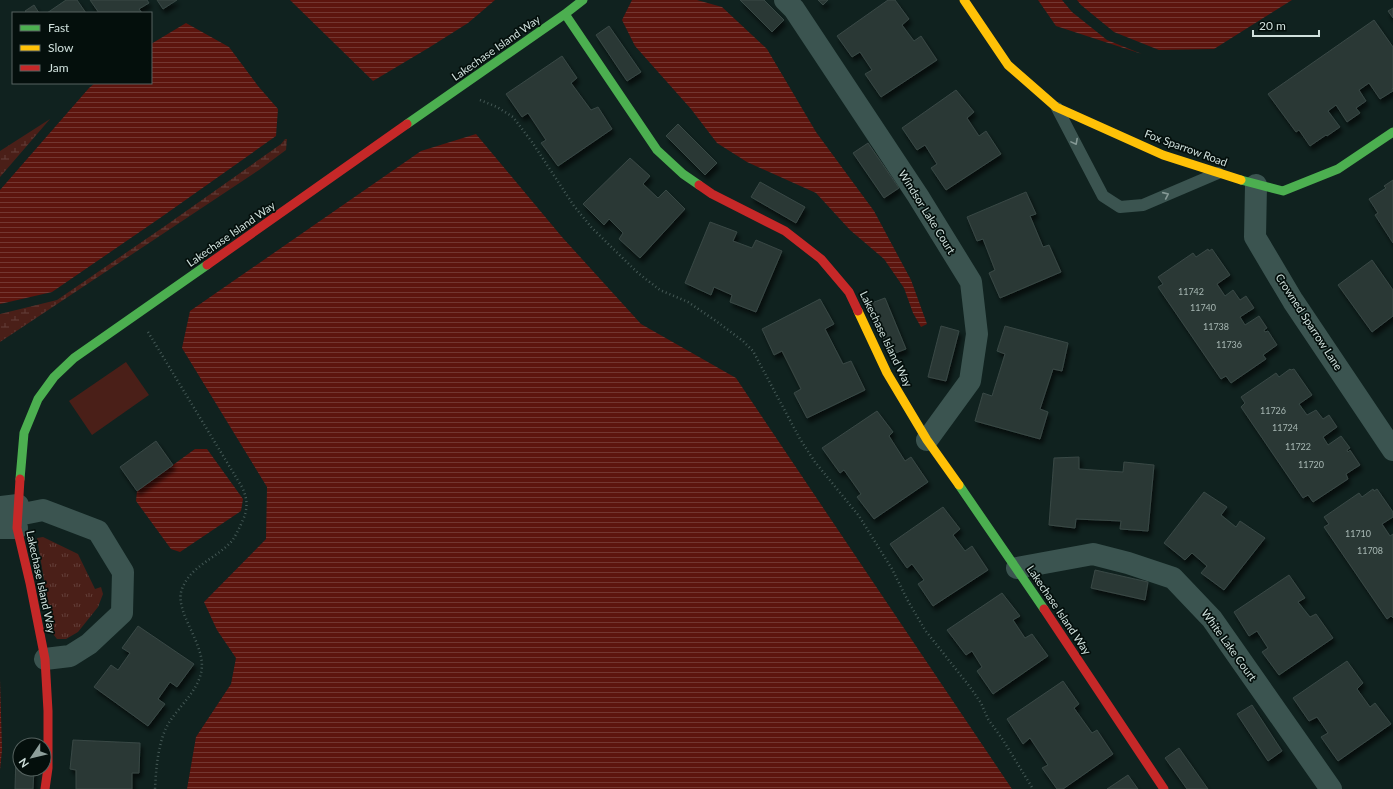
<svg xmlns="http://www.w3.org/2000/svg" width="1393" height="789" font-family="Lato,sans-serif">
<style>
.grass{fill:url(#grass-tufts)}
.wetland{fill:url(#wetland-marsh)}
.pitch{fill:#4a1f18}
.water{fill:url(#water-rules)}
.building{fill:#2b3936;stroke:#394845;filter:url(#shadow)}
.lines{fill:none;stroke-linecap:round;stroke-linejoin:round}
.path{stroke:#465a57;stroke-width:2.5;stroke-dasharray:1 3;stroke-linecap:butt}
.lane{stroke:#3b5450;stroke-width:12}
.street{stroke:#3b5450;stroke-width:22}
.fast{stroke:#4caf50;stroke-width:9}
.slow{stroke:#ffc107;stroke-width:9}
.jam{stroke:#c62828;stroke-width:9}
.oneway{stroke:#869a96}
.labels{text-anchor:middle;stroke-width:3.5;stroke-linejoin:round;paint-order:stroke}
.number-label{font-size:9px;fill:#a7b7b3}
.street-label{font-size:11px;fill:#d0e1dd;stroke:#040f0c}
</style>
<defs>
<pattern id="grass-tufts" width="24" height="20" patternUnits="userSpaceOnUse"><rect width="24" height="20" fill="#4a1f18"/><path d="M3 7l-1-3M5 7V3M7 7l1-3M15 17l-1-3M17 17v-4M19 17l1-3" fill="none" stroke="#633f39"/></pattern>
<pattern id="wetland-marsh" width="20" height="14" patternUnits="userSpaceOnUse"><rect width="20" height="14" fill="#4a1f18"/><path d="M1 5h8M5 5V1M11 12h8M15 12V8" fill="none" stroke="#633f39"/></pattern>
<pattern id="water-rules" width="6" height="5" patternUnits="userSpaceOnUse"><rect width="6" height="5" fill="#5d150e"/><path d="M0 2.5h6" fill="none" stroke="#733731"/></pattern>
<filter id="shadow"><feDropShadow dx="2.5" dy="4.5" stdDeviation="2" flood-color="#0009"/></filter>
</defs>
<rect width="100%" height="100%" fill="#10221f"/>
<path class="grass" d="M43,537L78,554L95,589L101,587L103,594L98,607L78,632L66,639H57L53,634L37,538Z"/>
<path class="wetland" d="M50,119L0,177V151Z
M285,139H287L286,150L259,170L0,342V314L57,300L165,226L281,144Z"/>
<path class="pitch" d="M126,362L149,395L92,435L69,401Z"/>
<path class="water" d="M290,0H495L468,23L430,47L373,81Z
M632,0H697L722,7L767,49L816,132L874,211L911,280L927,324L921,327L913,313L904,288L884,259L850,230L816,193L747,162L717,143L691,109L635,46L622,20Z
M1038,0H1062L1072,12L1107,40L1142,54L1056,26Z
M1077,0H1292L1214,49L1159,50L1114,32L1081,5Z
M186,23L229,47L258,86L278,109L276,136L160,218L52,292L0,304V190L89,88L95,83H151V44Z
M476,134L562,237L641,324L736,378L1012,789H187L196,737L231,684L236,658L217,630L204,602L266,539L267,487L182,348L190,311L421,151Z
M195,449H207L243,499L241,511L180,552L171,549L136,501L137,491Z
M0,679L2,750L0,770Z"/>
<path class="building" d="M66,0H77L86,13H47Z
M90,0H147L149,3L139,9L142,13H99Z
M157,0H177L163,9Z
M740,0H764L784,20L772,32Z
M818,0H828L823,5Z
M888,0H895L909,19L902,25L914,41L921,36L937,60L881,97L865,74L872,70L860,52L852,57L837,36Z
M34,5L39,13H27L25,11Z
M1393,8V18L1388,11Z
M1374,20L1393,47V88L1392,89L1393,91L1380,99L1369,83L1359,90L1366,101L1356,108L1360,113L1347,122L1336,105L1328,111L1340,127L1327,136L1326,135L1310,146L1299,130L1296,132L1268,94Z
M609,26L641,72L627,81L596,35Z
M562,56L577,78L571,83L591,110L598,107L612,129L558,166L541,143L546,140L528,113L522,117L506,94Z
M956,90L974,112L967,118L979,136L986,131L1001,154L946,190L931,168L937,164L925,145L917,150L902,128Z
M678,124L717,163L705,175L666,136Z
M868,143L899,188L884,198L853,153Z
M630,158L650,176L643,184L658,198L666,190L685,209L640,258L619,239L623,233L609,219L604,225L583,204Z
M1393,180V243L1375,215L1378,213L1369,199L1386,188L1384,186Z
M760,182L805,207L796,223L751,197Z
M1026,192L1036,214L1030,216L1043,247L1049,245L1061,272L1000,298L989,273L995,270L983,239L977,241L967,217Z
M710,222L737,232L733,241L752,248L756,240L782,251L756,312L730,302L732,295L714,287L711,295L685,283Z
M1208,249L1209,251L1212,249L1230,275L1217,284L1225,296L1233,290L1240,300L1246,296L1254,308L1240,317L1245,325L1259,316L1267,328L1264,330L1265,332L1268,331L1277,345L1263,355L1266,359L1231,383L1226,376L1221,379L1158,287L1163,284L1158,277L1193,253L1196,257Z
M1372,260L1393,290V316L1372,332L1338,285Z
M885,298L906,349L890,355L869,304Z
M820,299L834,324L825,329L843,364L851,361L865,390L807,418L794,393L801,389L782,351L774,355L762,329Z
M941,326L959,331L946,381L928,377Z
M1005,326L1068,343L1062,371L1053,369L1040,409L1048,412L1040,439L975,421L983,393L992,396L1005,354L997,351Z
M1290,369L1291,370L1294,369L1312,395L1299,404L1307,415L1316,410L1323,419L1329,415L1337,427L1323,437L1328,445L1341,436L1350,448L1347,450L1348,452L1350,450L1360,465L1346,474L1348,479L1313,502L1308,495L1303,498L1241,407L1245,403L1241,397L1276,373L1279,377Z
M877,411L893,432L889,436L905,461L911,457L928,482L874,519L857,497L861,494L844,470L840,473L822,448Z
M156,441L173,465L137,491L120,467Z
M1079,457V469L1123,472L1124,462L1154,465L1148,531L1120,529L1121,521L1076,519L1075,528L1049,525L1054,458Z
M1373,489L1374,491L1377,489L1393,512V517L1382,524L1390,536L1393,534V618L1391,616L1387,619L1324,527L1329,524L1324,517L1359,493L1362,497Z
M1204,492L1227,507L1221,515L1236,527L1240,521L1265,538L1224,590L1201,573L1207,566L1192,553L1185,560L1164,543Z
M943,507L960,529L953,535L965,551L972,546L988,570L933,606L918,584L924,580L912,564L907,568L890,544Z
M1095,570L1148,582L1145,600L1091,588Z
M1289,575L1305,598L1298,602L1310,617L1316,614L1333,638L1279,675L1262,652L1268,648L1257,631L1249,636L1234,612Z
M1002,593L1020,616L1013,620L1025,638L1032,634L1048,656L993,694L977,671L982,667L972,651L966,655L947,630Z
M138,626L194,664L177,687L170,682L158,699L165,704L148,726L94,687L111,665L118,670L130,653L122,648Z
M1347,661L1363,683L1357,689L1370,707L1375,703L1391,724L1338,761L1321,737L1328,733L1317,717L1309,721L1293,698Z
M1063,681L1079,704L1074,708L1092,733L1097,730L1113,754L1063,789H1057L1042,768L1048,765L1030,738L1023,744L1007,719Z
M1252,705L1282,751L1268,761L1237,714Z
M73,740L140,743L139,773H132V789H76V770L70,769Z
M1179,748L1208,789H1187L1165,758Z
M16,756H20V769H34L33,789H15Z
M1128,775L1138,789H1107Z"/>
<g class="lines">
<path class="path" d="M480,100L497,107L513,117L532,142L574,206L592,228L638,273L660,290L688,302L716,321L743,341L753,351L800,439L815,462L859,516L892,569L908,601L925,630L970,687L981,703L988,719L1003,740L1033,789
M148,332L242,487C248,500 248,509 242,522C239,529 236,535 232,541C217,558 190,566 182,589C173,612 208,646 201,673C197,691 180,706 170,721C158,739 156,769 155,789"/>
<path class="lane" d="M1057,108L1103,196L1120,207L1143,205L1218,173"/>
<path class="street" d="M785,0L794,9L918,196L971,282L977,334L970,381L927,440
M1256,185L1255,237L1293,301L1393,450
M0,507L18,505
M18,515L43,510L98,531L123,572L122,613L89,644L70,656L45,659
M0,528H17
M1017,568L1093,554L1128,563L1173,578L1212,619L1331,789"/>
<path class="fast" d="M565,14L657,150L683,174L699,185
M407,124L565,14L583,0
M1241,180L1283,191L1338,169L1393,132
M20,479L24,433L38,399L54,377L74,358L207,265
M959,485L1044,609"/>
<path class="slow" d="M964,0L1008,65L1056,107L1163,155L1241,180
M858,311L887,373L927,440L959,485"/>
<path class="jam" d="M699,185L712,194L785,231L821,259L849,292L858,311
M207,265L407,124
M20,479L17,528L30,583L45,659L48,711V768L45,789
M1044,609L1164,789"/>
</g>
<defs><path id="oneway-chevron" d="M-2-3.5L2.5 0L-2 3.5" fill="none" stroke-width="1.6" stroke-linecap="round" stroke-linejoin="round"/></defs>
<g class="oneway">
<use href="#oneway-chevron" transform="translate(1075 142) rotate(62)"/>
<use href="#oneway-chevron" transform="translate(1166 195) rotate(-24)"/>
</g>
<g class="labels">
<g class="number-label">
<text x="1191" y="295">11742</text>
<text x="1203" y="311">11740</text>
<text x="1216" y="330">11738</text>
<text x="1229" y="348">11736</text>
<text x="1273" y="414">11726</text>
<text x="1285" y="431">11724</text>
<text x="1298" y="450">11722</text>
<text x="1311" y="468">11720</text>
<text x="1358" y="537">11710</text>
<text x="1370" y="554">11708</text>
</g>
<g class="street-label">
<text transform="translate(496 48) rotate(-35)" y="4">Lakechase Island Way</text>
<text transform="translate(1186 148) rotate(20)" y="4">Fox Sparrow Road</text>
<text transform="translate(927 212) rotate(58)" y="4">Windsor Lake Court</text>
<text transform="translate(231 234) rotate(-35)" y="4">Lakechase Island Way</text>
<text transform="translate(1309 322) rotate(57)" y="4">Crowned Sparrow Lane</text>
<text transform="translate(886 339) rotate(64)" y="4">Lakechase Island Way</text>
<text transform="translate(41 582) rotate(78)" y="4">Lakechase Island Way</text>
<text transform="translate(1059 610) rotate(56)" y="4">Lakechase Island Way</text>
<text transform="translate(1229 645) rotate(54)" y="4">White Lake Court</text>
</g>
</g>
<rect x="12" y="12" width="140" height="72" fill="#040f0c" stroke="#566360"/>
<rect x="20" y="25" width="20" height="6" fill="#4caf50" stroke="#566360"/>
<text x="48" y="32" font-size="12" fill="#d0e1dd">Fast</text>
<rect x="20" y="45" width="20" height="6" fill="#ffc107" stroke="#566360"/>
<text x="48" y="52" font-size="12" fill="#d0e1dd">Slow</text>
<rect x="20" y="65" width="20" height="6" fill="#c62828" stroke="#566360"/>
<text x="48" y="72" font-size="12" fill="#d0e1dd">Jam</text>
<g transform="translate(32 757) rotate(235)"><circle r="19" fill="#040f0c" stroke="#566360"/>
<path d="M0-3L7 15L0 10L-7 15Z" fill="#8d9e9a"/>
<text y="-6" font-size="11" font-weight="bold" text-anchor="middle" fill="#d0e1dd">N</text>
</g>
<path d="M1253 30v6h66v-6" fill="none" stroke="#d0e1dd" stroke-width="2"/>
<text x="1259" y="30" font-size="12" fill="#d0e1dd" stroke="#040f0c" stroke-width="3" paint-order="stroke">20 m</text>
</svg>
